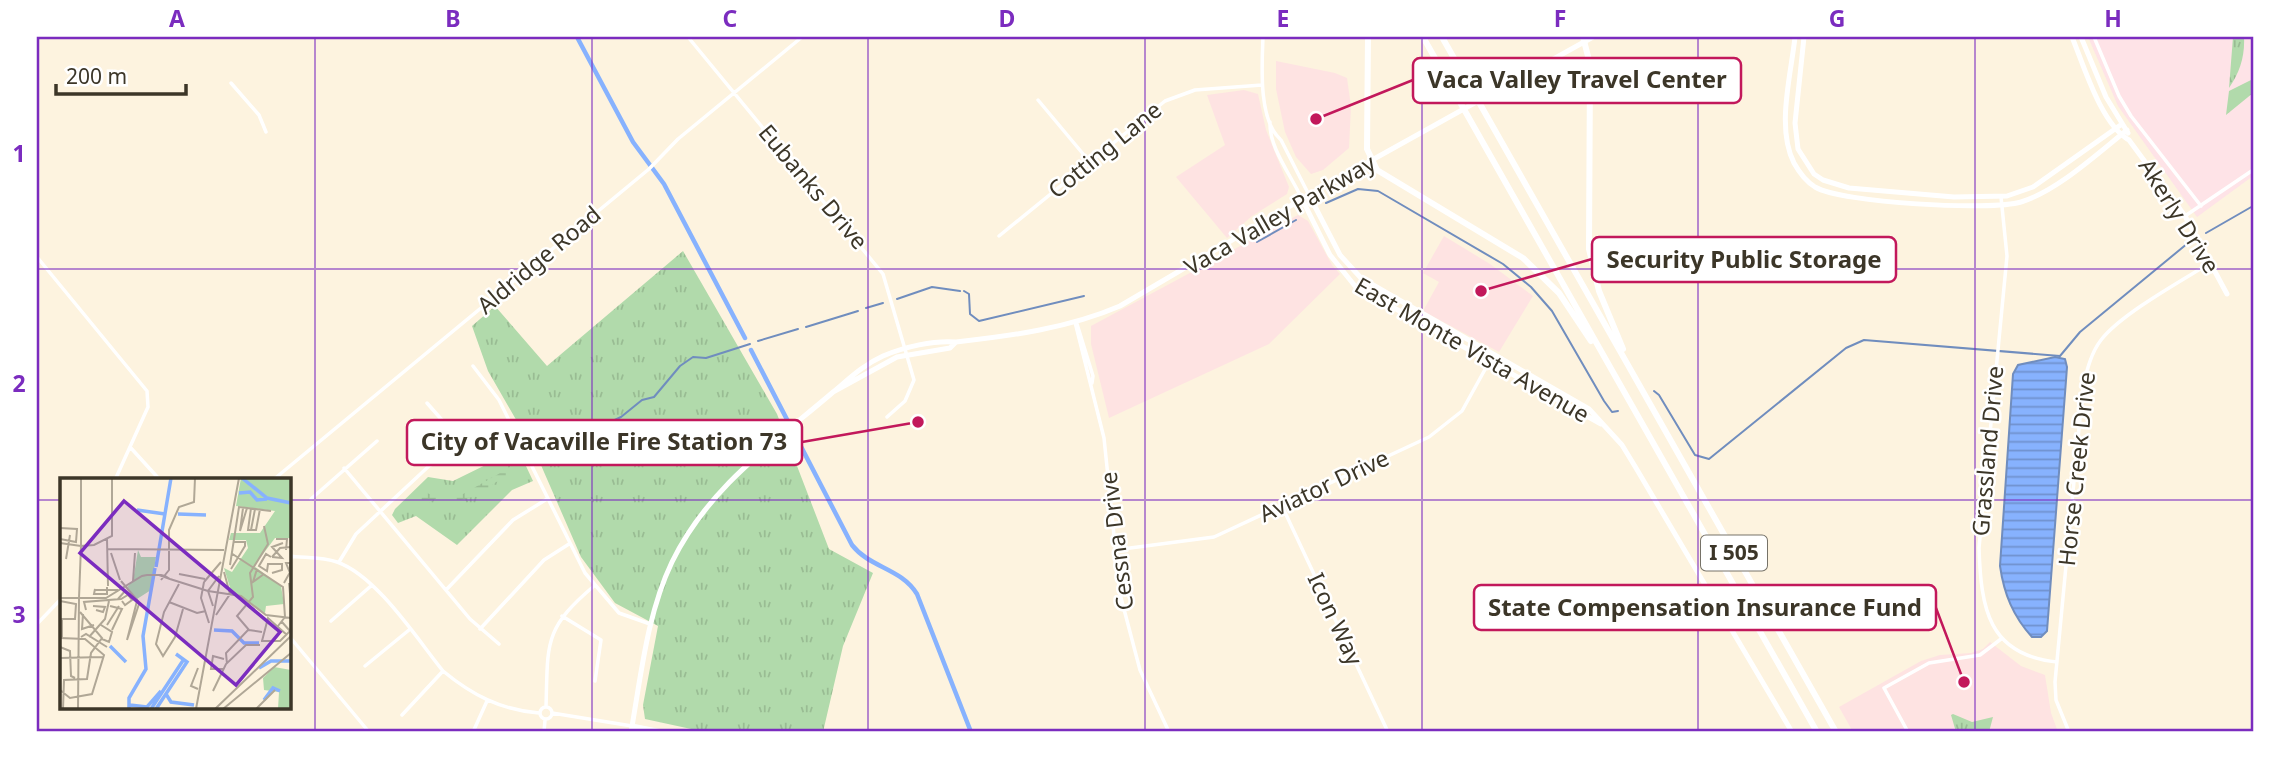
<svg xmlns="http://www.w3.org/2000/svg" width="2290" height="769" font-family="'Noto Sans',sans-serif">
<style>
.commercial{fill:#fee3e2}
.medical{fill:#fee3e7}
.grass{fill:url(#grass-tufts)}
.wetland{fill:url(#wetland-marsh)}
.water{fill:url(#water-rules);stroke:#708dbe;stroke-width:2}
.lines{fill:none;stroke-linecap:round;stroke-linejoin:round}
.stream{stroke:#708dbe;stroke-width:2}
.canal{stroke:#87b2fe;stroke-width:4.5}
.street{stroke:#fff;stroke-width:3.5}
.secondary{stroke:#fff;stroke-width:5}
.highway{stroke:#fff;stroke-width:6}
.grid{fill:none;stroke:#7b2cbf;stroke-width:2;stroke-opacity:0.55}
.labels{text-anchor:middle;stroke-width:5;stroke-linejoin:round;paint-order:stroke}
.shield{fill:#fff;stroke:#767268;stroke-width:2}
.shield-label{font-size:21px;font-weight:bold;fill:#3c3628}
.street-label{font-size:23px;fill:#3c3628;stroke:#fff}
.inset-river{fill:none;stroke:#87b2fe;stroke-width:3.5}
.inset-road{fill:none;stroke:#b0a796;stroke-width:2}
.view{fill:#7b2cbf;fill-opacity:0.15;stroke:#7b2cbf;stroke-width:3.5}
.inset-edge{fill:none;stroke:#3c3628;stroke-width:3.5}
.leader{fill:none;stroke:#c2185b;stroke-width:2.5}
.callout-dot{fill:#c2185b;stroke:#fff;stroke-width:2.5}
.callout{fill:#fff;stroke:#c2185b;stroke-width:2.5}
.callout-label{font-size:24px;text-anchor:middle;font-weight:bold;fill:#3c3628}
.neatline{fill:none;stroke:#7b2cbf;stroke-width:2.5}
.grid-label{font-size:23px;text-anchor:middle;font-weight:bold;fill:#7b2cbf}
</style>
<defs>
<pattern id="grass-tufts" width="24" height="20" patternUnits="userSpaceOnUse" patternTransform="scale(1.75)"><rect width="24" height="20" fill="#b1daab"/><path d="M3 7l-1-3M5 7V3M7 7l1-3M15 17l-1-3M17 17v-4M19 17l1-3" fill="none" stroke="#99bc93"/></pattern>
<pattern id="wetland-marsh" width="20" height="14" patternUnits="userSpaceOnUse" patternTransform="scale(1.75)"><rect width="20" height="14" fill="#b1daab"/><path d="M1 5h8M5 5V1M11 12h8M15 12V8" fill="none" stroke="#99bc93"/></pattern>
<pattern id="water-rules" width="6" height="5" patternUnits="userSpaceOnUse" patternTransform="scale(1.75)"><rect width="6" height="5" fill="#87b2fe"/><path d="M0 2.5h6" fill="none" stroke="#7092ce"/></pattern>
</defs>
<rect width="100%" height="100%" fill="#fdf3df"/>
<path class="commercial" d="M1276,61L1335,73L1347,78L1351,106L1349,148L1323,170L1311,174L1296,157L1285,132L1276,89Z
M1244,90L1258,94L1266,130L1289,187L1287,194L1252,216L1227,238L1176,177L1225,145L1207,95Z
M1298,215L1308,221L1332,265L1340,274L1269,344L1109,418L1091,344V326Z
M1444,236L1490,264L1533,296L1499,352L1423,311L1439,282L1423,273Z
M1990,642L2021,666L2045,675L2051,713L2058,732H1853L1839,707L1921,661L1940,655L1971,653L1983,649Z"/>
<path class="medical" d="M2088,37H2253V176L2197,217L2118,106Z"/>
<path class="grass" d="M2233,37H2244C2245,56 2240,72 2229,88Z
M2253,79V93L2226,115L2229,91Z
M683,251L777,414L829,549L873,573L843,646L823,732H705L645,719L643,705L658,626L615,603L581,557L537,456L488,371L472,326L495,306L547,366Z
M518,449L533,481L512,490L457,545L416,516L398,523L392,515L395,509L428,477L453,481Z
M1953,714L1972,722L1993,717L1989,732H1956L1951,715Z"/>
<path class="wetland" d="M516,464L521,467L512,478L496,482L480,495L461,500L435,499L424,506L414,499L423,489L429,494H463Z"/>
<path class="water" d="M2055,357L2065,359L2067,367L2047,631L2041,637H2032C2013,616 2004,594 2000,566L2013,374L2018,365Z"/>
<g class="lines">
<path class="stream" d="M1326,203L1358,189L1378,191L1503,264L1531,287L1552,311L1604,401L1612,412L1618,411
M2206,233L2253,206
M1257,242L1296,220
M964,291L969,294L970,314L979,321L1084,296
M897,299L932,287L960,291
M866,308L883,303
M806,327L858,311
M758,341L798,329
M1654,391L1659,395L1695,455L1709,459L1846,348L1864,340L2060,356L2080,332L2188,243
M538,456L621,417L642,400L654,397L680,366L693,357L706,358L750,344"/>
<path class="canal" d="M577,37L633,142L664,184L745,338
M751,350L852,545C870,568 901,568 917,594L971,732"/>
<path class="street" d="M688,37L883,274L914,380L905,401L887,417
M1263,37C1262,64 1258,119 1280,139
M2094,37L2119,96L2131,116L2201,206
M231,83L259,115L266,132
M1038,100L1089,161
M1270,122C1269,148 1291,175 1302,199
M1281,140L1309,195
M2001,197L2007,256L1979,548C1981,608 1988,655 2057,662
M2185,216L2253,170
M999,236L1165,101L1195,90L1262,85
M37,257L147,391L148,407L115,480
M1075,322L1104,438L1120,594L1140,670L1169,732
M1077,324L1093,376L1092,383
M473,366L499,400L585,573L619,613L650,624
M427,403L449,428L459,448
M130,447L160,480
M344,468L470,619L499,644
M273,480L649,169L678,139L802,37
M311,499L377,441
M1282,506L1388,732
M1115,550L1214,537L1429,437L1462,411L1493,355
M289,556C305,558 322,557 337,562C377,576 417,639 443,671C472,695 501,710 539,713
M339,562L356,534L429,466L511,424
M289,571L291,557
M446,590L513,520L547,499
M562,616L601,640L595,681
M331,621L372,585
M37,624L61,599
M480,629L544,560L569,544
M289,636L369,732
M365,666L409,630
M540 713a6 6 0 1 1 12 0a6 6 0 1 1-12 0Z
M546,707C548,644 543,629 594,586
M552,713L632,726
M402,715L443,671
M473,732L487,701
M544,732L545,720
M1908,732L1884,688L1929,663L1980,655L2001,639
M2069,732L2056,700L2055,682L2083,386C2087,370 2091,353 2101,340C2121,314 2181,281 2210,263"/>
<path class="secondary" d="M1795,37C1791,75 1776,128 1794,163C1799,172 1807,182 1815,187C1842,203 1991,211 2021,202C2057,191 2097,154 2127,130
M1804,37L1795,123L1798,149L1814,174L1823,180L1849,188L1954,197L2007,196L2033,187L2122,124
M2072,37C2084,66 2101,124 2129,140L2185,216L2227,294
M2081,37L2106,97L2128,133
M1309,195L1340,255L1361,278L1589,409L1622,445L1636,468L1792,732
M1302,199L1330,255L1355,286L1601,424
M956,342C1011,336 1069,328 1120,306L1302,199L1593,37
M632,726L662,732
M631,732C641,676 647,614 672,562C708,488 771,445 832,393C849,379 863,365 883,356C904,347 934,340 956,342L950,348L897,357L833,392"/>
<path class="highway" d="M1368,37L1367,149L1377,170L1523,258L1559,293L1591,341
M1423,37L1817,732
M1442,37L1836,732
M1583,37L1590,64L1589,249L1599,291L1623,349"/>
</g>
<path class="grid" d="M315,37V732M592,37V732M868,37V732M1145,37V732M1422,37V732M1698,37V732M1975,37V732M37,269H2253M37,500H61M289,500H2253"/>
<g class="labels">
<rect class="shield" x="1701" y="535.5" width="66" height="35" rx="5"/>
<g class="shield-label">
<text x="1734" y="560">I 505</text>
</g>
<g class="street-label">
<text transform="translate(1105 150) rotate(-39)" y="8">Cotting Lane</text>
<text transform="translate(813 187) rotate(50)" y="8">Eubanks Drive</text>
<text transform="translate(1280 215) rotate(-30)" y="8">Vaca Valley Parkway</text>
<text transform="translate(2179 216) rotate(58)" y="8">Akerly Drive</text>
<text transform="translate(539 260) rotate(-40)" y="8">Aldridge Road</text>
<text transform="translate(1472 350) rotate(30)" y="8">East Monte Vista Avenue</text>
<text transform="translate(1988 451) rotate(-85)" y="8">Grassland Drive</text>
<text transform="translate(2077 469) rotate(-84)" y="8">Horse Creek Drive</text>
<text transform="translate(1324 486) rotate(-25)" y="8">Aviator Drive</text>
<text transform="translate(1117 541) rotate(-97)" y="8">Cessna Drive</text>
<text transform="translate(1335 619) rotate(65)" y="8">Icon Way</text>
</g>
</g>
<g transform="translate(60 478)">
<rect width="231" height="231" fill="#fdf3df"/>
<path d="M181,0H231V60H215L194,88L221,108L224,126L206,128L205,135L172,116L164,90L172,94L188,70L186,62H169L171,55H200L215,33L176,28ZM78,72L81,79H96L91,112L77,121L67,109L73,103ZM214,189L231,192V231H218L219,214L204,212L203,200Z" fill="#b1daab"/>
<path class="inset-river" d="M182,0L207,20L231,25M179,15L190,14L197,22L207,21M77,32L105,36M118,36L146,37M96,89L111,0M154,152L172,153L184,165H199M50,168L66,184M199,190L211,183H231M106,216L111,224L134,227M204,222L213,210L220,213M70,227L87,229L101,213M69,231V220L86,191L83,158L95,90M91,231L124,181M96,231L127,184L116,176"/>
<path class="inset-road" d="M183,30L180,53L187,30M191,30L188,52H196L200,31M0,50L17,51L16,64L0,61M191,52L195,31M47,61L48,108M216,61H227L226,72M0,65L21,68M21,68V0M47,71L164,72M51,75L60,102M171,75L223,109L225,139L218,148M211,79L206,76L199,88L207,93L208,86H222V92L212,95M212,79L222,80L212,69L223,65M212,79L220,70L231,69M6,81L10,57M170,87L179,29L211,33M171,91L185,68V64H173M197,91L193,104L204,96M119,96L145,101M110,101L148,113M101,102L109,92V52L119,29L134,24L135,0M61,103L78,123L79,126L67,162L77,123M73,103L75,75M144,104L141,120L149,145M144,104L161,84M224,105L229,96L230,95V85H226L230,95M229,105L231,127M119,106L104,134L96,166L103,178L115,159L123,131M47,109V116H34L35,111V112H58M148,113L181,118L206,137L231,140M0,120H46L82,98L87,97H101L105,98L110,101L99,97M19,120L21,68L34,67L52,58V0M58,121L65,113L72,122L65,127L62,123M0,123L16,126L15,141H2V160M109,124L137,135L146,133M33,128L45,129L43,134L36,132M50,128L62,131L52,152M153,128L148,113L159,98M26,132L24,124L61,121L71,115M23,136L22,151L34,147M156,137L170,116L164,94M41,147L52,154L49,164L42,161M47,147L59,128M202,154L189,152L177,138L193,119L190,95L208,66L204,48M21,159L26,156L47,169M29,159L45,141L49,123M0,160L25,161L44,177L32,216L10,220L0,212M201,163H220L230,153L222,144M202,163L208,140L227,157M0,169L10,173L11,198L15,200M0,180L43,179M167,186L166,175L189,151M138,190L131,208L138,211M163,191H151L153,178L164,181M153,213L166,186L186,167H200M3,231L4,202L27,201L31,175L42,160L20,134M18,231L19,120M136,231L179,0M155,231L231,158M163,231L231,175M196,231L215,212"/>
<path class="view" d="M64,23L220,154L176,207L20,75Z"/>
<rect width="231" height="231" class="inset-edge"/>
</g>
<path class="leader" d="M1316 119L1413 80M1481 291L1592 259M918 422L802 442M1964 682L1936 608"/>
<g class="callout-dot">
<circle cx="1316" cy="119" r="7"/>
<circle cx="1481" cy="291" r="7"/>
<circle cx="918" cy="422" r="7"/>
<circle cx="1964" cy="682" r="7"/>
</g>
<g class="callout">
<rect x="1413" y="58" width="328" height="45" rx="7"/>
<rect x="1592" y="237" width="304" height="45" rx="7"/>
<rect x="407" y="420" width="395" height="45" rx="7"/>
<rect x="1474" y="585" width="462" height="45" rx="7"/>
</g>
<g class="callout-label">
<text x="1577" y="88">Vaca Valley Travel Center</text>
<text x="1744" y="268">Security Public Storage</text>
<text x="604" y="450">City of Vacaville Fire Station 73</text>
<text x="1705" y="616">State Compensation Insurance Fund</text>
</g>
<rect width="2290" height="769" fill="none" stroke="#ffffff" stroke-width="77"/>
<path d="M56 84v10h130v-10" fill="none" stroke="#3c3628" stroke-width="3.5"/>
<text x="66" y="84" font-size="21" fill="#3c3628" stroke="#ffffff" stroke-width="5" paint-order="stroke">200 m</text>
<rect x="38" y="38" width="2214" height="692" class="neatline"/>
<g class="grid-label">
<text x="177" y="27">A</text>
<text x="453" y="27">B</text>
<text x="730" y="27">C</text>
<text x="1007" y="27">D</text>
<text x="1283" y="27">E</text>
<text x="1560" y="27">F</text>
<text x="1837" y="27">G</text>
<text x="2113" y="27">H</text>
<text x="19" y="162">1</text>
<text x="19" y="392">2</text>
<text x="19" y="623">3</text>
</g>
</svg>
